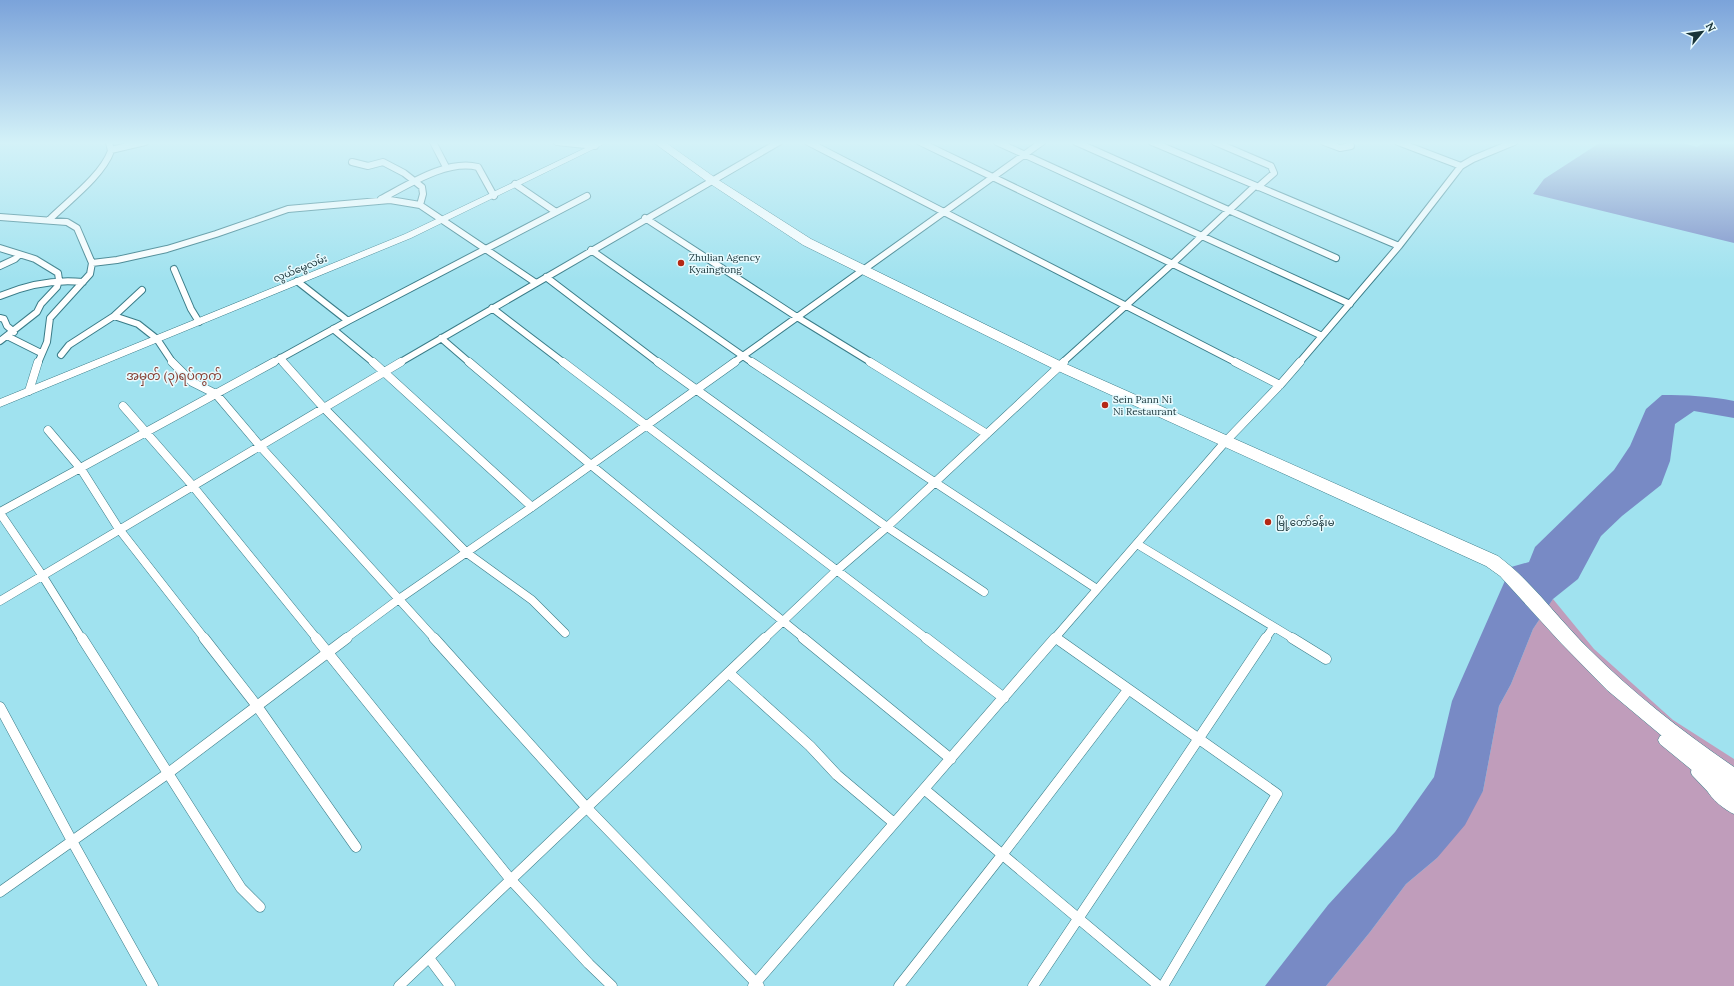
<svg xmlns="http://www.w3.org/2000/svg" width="1734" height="986" font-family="Lora,'Noto Sans Myanmar',serif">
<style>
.green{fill:#c09dbb}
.water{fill:#788ac5}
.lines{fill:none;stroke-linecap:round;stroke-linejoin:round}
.street-far2-casing{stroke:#3a7c88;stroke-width:8}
.street-far1-casing{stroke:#3a7c88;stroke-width:9}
.street-casing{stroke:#3a7c88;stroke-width:11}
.secondary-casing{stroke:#3a7c88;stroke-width:1}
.highway-casing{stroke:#3a7c88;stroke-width:1}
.street-far2{stroke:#fff;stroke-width:6}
.street-far1{stroke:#fff;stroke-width:8}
.street{stroke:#fff;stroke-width:10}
.secondary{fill:#fff;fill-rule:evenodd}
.highway{fill:#fff;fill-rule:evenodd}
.poi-dot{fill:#b52814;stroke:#e7fafe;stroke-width:1.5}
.labels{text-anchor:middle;stroke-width:3;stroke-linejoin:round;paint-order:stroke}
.poi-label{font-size:10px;fill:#193439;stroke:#e7fafe;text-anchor:start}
.street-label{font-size:10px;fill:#193439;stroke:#e7fafe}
.quarter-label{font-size:12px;fill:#853e32;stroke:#e7fafe}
</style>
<rect width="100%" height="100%" fill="#a0e2ef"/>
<path class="green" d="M1553,599L1594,649L1673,720L1734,759V986H1326L1370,932L1406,884L1437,858L1483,791L1499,706L1511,684L1533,629Z"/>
<path class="water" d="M1601,142H1680L1697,147L1706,142H1734V243L1533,194L1544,179Z
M1662,395C1686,395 1710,396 1734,401V418L1694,411L1675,424L1670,461L1661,485L1622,516L1601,536L1578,579L1553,599L1533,629L1511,684L1499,706L1483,791L1465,825L1437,858L1406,884L1370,932L1326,986H1265L1328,905L1395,832L1434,777L1452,701L1511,567L1529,562L1535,547L1614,470L1630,446L1646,409Z"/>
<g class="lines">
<g class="street-far2-casing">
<path id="street-far2" d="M433,142L446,167
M557,142L595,146
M808,142L1237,363
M920,142L1322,336
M997,142L1350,304
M1076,142L1336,258
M1152,142L1399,246
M1215,142L1271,166L1274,173L1258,187
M1324,142L1340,148L1351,146
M1398,142L1461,166
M111,150L145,142
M352,162L368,166L383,162L404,173L422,187L423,194L420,205
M515,184L556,212
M381,199C408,185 447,159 478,167L494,196
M0,217L67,222L77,228L92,263L117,260L167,249L216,234L288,209L390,200L420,205L536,283
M645,218L797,317L872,363
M49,220C68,201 102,176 111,151L109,142
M0,248L35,259L58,273L59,280L57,287L41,304L37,312L0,341
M591,250L753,363
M0,266L15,259L19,255
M174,269L191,309L199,322
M546,277L659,363
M297,281L348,321
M0,296C26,285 55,279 83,282
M492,308L564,363
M114,316L138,324L157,339L173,363
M0,318L4,319L7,326L14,332
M333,329L374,363
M7,336L41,353
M441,338L470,363
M61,355L69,345L114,316L142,290
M280,358L284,363
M38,363L47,342L50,318L90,274L92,263
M272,363L348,321L587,196
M399,363L779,142
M733,363L1042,142
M1062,363L1172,264L1255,186
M1299,363L1399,246L1461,166L1473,159L1514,142"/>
</g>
<g class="street-far1-casing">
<path id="street-far1" d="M172,362L192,382L216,394L260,446L435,639
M283,362L323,407L467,553L532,600L565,633
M373,362L532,507
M469,362L591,465L805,639
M563,362L927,639
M658,362L887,527L984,592
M752,362L1097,589
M870,362L987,434
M1235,362L1280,385
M29,391L38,362
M123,406L192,485L317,639
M48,430L81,469L119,529L205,639
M0,512L274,362
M0,513L42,575L82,639
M1137,544L1294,639
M0,601L401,362
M1055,638L1057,639
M345,639L399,599L532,507L735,362
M764,639L836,571L887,527L1064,362
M1054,639L1225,442L1280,385L1300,362
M1265,639L1273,628"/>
</g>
<g class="street-casing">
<path id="street" d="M82,638L241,888L260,907
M204,638L257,706L356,847
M316,638L511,880L589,964L612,986
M434,638L587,808L759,986
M803,638L951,759
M926,638L1004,698
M1056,638L1277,794L1163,986
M1292,638L1326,659
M729,673L810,746L837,775L894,823
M0,707L72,841L153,986
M1696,772L1717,794
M924,789L1159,986
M0,892L167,774L347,638
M429,958L450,986
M399,986L765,638
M753,986L1055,638
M899,986L1002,855L1128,690
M1033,986L1266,638"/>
</g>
<g class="secondary-casing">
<path id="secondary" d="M598,142H608L411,238L0,407V399L405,234Z
M1665,734L1670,736L1734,786V814C1725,810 1711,799 1707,790L1710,785L1660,744L1658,740L1660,736Z"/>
</g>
<g class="highway-casing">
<path id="highway" d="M653,142H665L717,179L811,239L1064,363L1498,556C1532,581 1559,620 1590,650C1634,694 1683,732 1734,767V787L1727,784L1662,736L1607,690L1560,642L1500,576L1486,566L1054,369L803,245L709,183Z"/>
</g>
<use href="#street-far2" class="street-far2"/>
<use href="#street-far1" class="street-far1"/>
<use href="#street" class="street"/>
<use href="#secondary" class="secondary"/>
<use href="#highway" class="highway"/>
</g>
<linearGradient id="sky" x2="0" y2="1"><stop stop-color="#7ba3da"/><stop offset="0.51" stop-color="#d4f2f8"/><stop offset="1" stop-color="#d4f2f8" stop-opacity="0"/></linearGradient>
<rect width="1734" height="280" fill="url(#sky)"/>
<g class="poi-dot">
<circle cx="681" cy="263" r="4"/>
<circle cx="1105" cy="405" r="4"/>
<circle cx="1268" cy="522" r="4"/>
</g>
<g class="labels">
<g class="poi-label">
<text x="689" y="261">Zhulian Agency<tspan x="689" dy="12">Kyaingtong</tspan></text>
<text x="1113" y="403">Sein Pann Ni<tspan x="1113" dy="12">Ni Restaurant</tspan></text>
<text x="1276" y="526">မြို့တော်ခန်းမ</text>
</g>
<g class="street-label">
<text transform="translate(300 268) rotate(-22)" y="4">လွယ်မွေလမ်း</text>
</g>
<g class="quarter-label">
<text x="174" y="380">အမှတ် (၃)ရပ်ကွက်</text>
</g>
</g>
<g transform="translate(1702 32) rotate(61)" stroke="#e7fafe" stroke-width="3" paint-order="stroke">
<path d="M0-3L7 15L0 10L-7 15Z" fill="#193439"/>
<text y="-6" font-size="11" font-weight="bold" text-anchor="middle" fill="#193439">N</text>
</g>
</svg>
